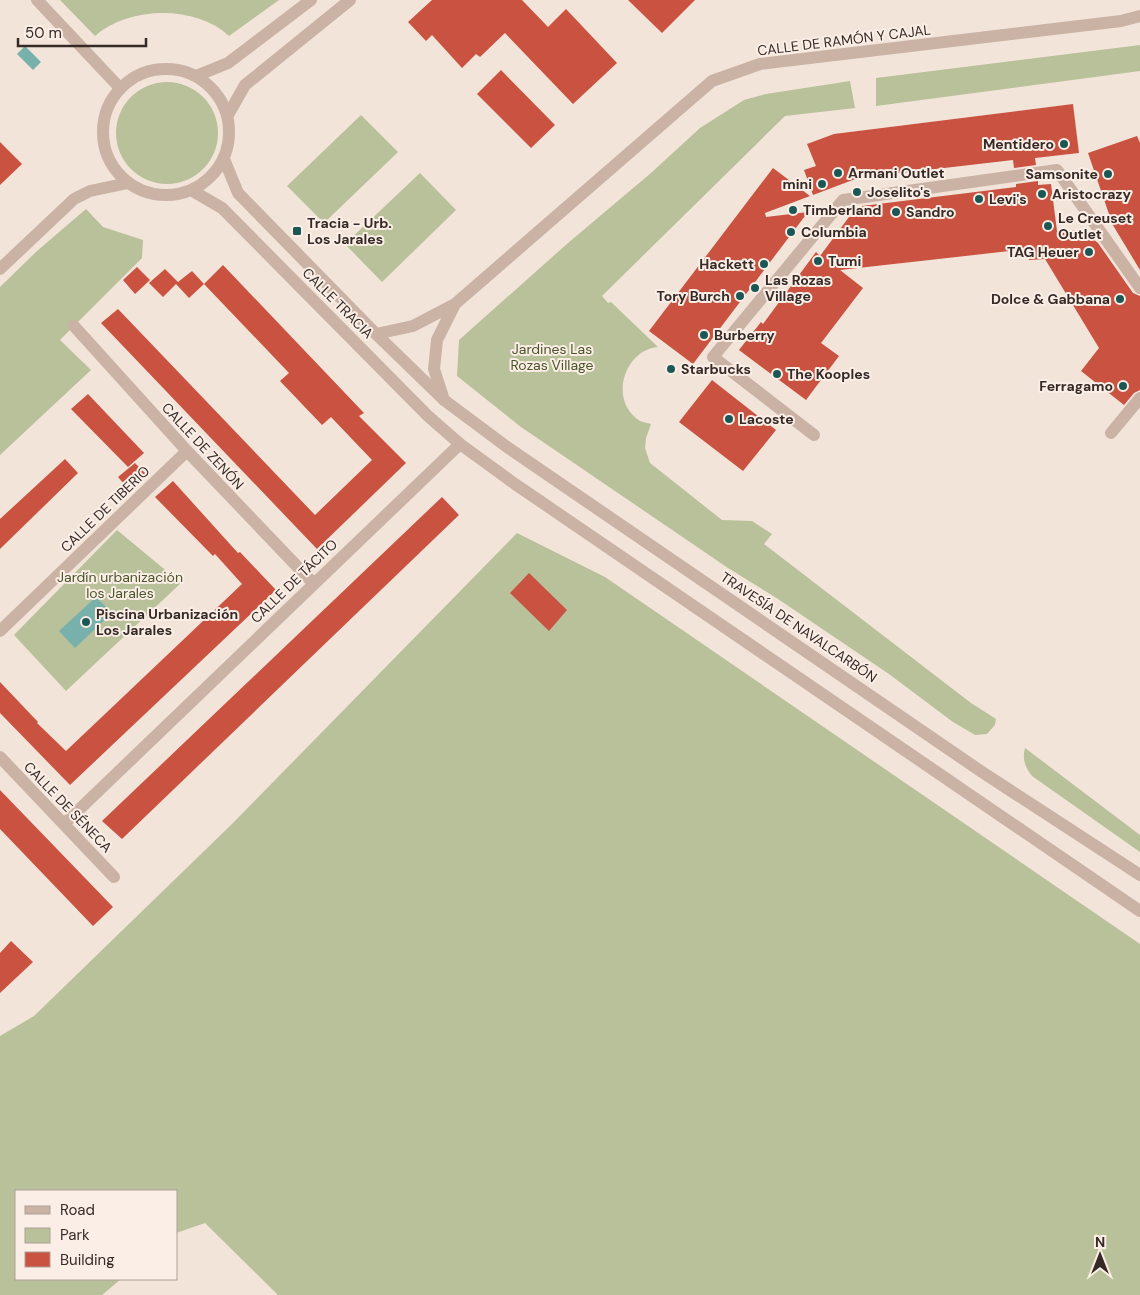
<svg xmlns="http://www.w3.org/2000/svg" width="1140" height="1295" font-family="'DM Sans',sans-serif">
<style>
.green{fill:#b8c199}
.water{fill:#78b0ac}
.building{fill:#c95240}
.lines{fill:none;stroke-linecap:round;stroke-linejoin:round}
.pedestrian{stroke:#cab2a5;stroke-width:12}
.minor{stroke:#cab2a5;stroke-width:12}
.tertiary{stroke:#cab2a5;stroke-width:12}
.poi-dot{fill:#1b5855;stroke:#faeee6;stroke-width:2}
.labels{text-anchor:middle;stroke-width:4;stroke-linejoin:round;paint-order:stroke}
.street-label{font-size:14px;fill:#362a27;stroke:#faeee6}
.poi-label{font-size:14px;font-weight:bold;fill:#362a27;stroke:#faeee6;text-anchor:start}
.park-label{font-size:14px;fill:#4a552a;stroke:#faeee6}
</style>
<rect width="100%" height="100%" fill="#f2e4d9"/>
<path class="green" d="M60,0H279L229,36C196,5 129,6 95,36Z
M1140,45V71L876,106V78Z
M850,81L855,108L785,116L602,296L608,303L611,302L658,347C624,350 608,401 640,421C643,422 647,423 651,424L646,438L645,448L650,463L722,520L752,521L772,534L764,544L971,703L996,719L995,725L987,734L975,735L953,722L889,674L778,599L728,568L521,427L457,376L459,340L568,243L651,173L700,128L744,100L766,94Z
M116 133a51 51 0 1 1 102 0a51 51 0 1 1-102 0Z
M361,115L398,152L324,223L287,186Z
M420,173L456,210L382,282L345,244Z
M86,209L103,227L143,240L142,258L60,340L91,370L0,455V287L37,251Z
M117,530L181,583L66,691L14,635Z
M517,533L605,577L1140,944V1295H278L205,1223L176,1233V1191H16V1279H121L102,1295H0V1036L34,1016L232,824Z
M1025,748L1140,835V852L1032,776C1025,767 1022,759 1025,748Z"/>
<path class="water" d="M25,46L41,62L33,70L17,54Z
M96,597L112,613L75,648L59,631Z"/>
<path class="building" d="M432,0H522L548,27L566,9L617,63L573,104L505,33L480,57L476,54L462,68L432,35L426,41L408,22Z
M628,0H695L662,33Z
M501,70L555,125L531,148L477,94Z
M1073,104L1079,153L1035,158L1036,165L1014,168L1013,160L858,178L813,195L804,170L816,166L807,144L834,134Z
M1137,136L1140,143V270L1108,217H1110L1088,153Z
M0,142L22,164L0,185Z
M773,168L810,196L765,213L766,217L808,212L693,364L649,331Z
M1038,181V185L1051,184L1057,231L1076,230L1084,232L1098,243L1133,293L1140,296V390L1134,393L1124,405L1081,371L1099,348L1045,259L1029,260L1028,249L840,270L863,288L821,343L839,356L806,400L739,350L761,322L763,324L816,252L820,256L849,217L863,216L862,206L1016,187V184Z
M223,265L364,413L359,416L406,463L317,549L101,323L118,309L315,515L372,460L331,417L322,425L280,381L289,373L204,284Z
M137,267L150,280L135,294L123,280Z
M165,269L178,282L192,271L204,284L189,298L176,284L163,297L149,283Z
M712,380L776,430L743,471L679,422Z
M88,394L144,453L128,467L71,409Z
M65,459L78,473L0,549V519Z
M135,463L147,475L131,492L118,477Z
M173,481L238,553L240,552L276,590L70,785L0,713V682L38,722L37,723L66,751L242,584L215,554L213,556L155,497Z
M442,497L459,515L122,839L102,821Z
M529,573L567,610L549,631L510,593Z
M0,790L113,907L93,926L0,829Z
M11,941L33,962L0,993V953Z"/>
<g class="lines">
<path class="pedestrian" d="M1111,433L1140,398
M814,435L713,357L843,200L1057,170L1140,288"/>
<path class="minor" d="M37,0L120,88
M196,76L228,63L311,0
M228,115L245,85L350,0
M0,269L74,199L90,191L128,183
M74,326L187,451L313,583
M376,334L413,326L455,304L712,81L760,64L1121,21L1140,16
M444,400L434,369L437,340L455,304
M0,631L187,451
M0,757L114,877
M64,824L460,444"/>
<path class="tertiary" d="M103 132a63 63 0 1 1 126 0a63 63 0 1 1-126 0Z
M224,159L238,193L376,334L444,400L507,447L982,772L1140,875
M191,190L222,208L428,416L460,444L515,484L1140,911"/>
</g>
<g class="poi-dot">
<circle cx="1064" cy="144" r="5"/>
<circle cx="838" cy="173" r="5"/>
<circle cx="1108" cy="174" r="5"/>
<circle cx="822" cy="184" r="5"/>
<circle cx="857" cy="192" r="5"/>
<circle cx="1042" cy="194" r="5"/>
<circle cx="979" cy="199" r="5"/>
<circle cx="793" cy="210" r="5"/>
<circle cx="896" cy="212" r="5"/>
<circle cx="1048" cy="226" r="5"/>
<rect x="292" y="226" width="10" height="10" rx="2.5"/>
<circle cx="791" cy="232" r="5"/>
<circle cx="1089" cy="252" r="5"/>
<circle cx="818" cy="261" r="5"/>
<circle cx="764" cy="264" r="5"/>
<circle cx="755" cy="288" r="5"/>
<circle cx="740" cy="296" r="5"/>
<circle cx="1120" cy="299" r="5"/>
<circle cx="704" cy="335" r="5"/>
<circle cx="671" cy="369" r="5"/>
<circle cx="777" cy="374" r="5"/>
<circle cx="1123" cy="386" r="5"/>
<circle cx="729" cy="419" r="5"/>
<circle cx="86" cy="622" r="5"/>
</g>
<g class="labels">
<g class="street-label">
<text transform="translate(844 40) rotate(-7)" y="5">CALLE DE RAMÓN Y CAJAL</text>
<text transform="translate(338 303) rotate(45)" y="5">CALLE TRACIA</text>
<text transform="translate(203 446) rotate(47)" y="5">CALLE DE ZENÓN</text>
<text transform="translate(105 509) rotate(-44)" y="5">CALLE DE TIBERIO</text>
<text transform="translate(294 581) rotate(-44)" y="5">CALLE DE TÁCITO</text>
<text transform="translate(799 627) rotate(34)" y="5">TRAVESÍA DE NAVALCARBÓN</text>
<text transform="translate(68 807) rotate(46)" y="5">CALLE DE SÉNECA</text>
</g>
<g class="poi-label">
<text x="1054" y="149" text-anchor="end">Mentidero</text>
<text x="848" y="178">Armani Outlet</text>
<text x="1098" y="179" text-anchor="end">Samsonite</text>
<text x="812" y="189" text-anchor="end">mini</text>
<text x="867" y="197">Joselito's</text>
<text x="1052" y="199">Aristocrazy</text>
<text x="989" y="204">Levi's</text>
<text x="803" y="215">Timberland</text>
<text x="906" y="217">Sandro</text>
<text x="1058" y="223">Le Creuset<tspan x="1058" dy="16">Outlet</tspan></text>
<text x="307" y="228">Tracia - Urb.<tspan x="307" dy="16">Los Jarales</tspan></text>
<text x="801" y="237">Columbia</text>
<text x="1079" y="257" text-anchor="end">TAG Heuer</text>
<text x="828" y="266">Tumi</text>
<text x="754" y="269" text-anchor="end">Hackett</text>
<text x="765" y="285">Las Rozas<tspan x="765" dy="16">Village</tspan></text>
<text x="730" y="301" text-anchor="end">Tory Burch</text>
<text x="1110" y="304" text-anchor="end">Dolce &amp; Gabbana</text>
<text x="714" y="340">Burberry</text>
<text x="681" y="374">Starbucks</text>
<text x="787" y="379">The Kooples</text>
<text x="1113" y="391" text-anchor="end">Ferragamo</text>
<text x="739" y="424">Lacoste</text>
<text x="96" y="619">Piscina Urbanización<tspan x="96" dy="16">Los Jarales</tspan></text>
</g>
<g class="park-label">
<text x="552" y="354">Jardines Las<tspan x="552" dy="16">Rozas Village</tspan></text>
<text x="120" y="582">Jardín urbanización<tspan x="120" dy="16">los Jarales</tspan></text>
</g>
</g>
<rect x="15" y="1190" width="162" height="90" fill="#faeee6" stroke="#aca09a"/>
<rect x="25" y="1206" width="25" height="8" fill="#cab2a5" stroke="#aca09a"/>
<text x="60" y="1215" font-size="15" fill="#362a27">Road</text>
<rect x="25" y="1228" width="25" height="15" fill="#b8c199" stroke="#aca09a"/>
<text x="60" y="1240" font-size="15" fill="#362a27">Park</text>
<rect x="25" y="1252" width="25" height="15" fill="#c95240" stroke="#aca09a"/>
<text x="60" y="1265" font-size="15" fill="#362a27">Building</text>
<g transform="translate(1100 1255)" stroke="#faeee6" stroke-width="4" paint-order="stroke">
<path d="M0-4L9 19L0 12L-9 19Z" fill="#362a27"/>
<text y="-8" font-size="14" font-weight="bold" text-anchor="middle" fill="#362a27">N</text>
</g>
<path d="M18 38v8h128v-8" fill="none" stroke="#362a27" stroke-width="2.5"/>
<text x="25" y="38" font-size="15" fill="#362a27" stroke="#faeee6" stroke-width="4" paint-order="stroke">50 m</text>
</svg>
